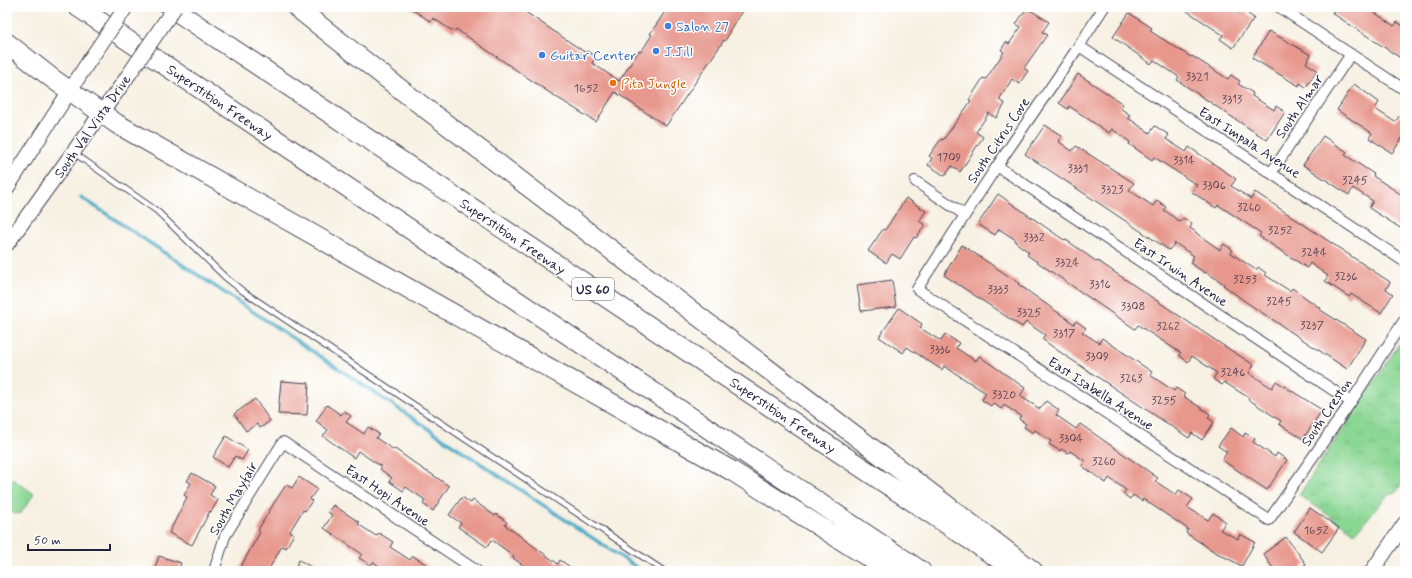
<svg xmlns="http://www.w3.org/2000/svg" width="1412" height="578" font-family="Mynerve,sans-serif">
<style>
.park{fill:url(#park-tufts);stroke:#567c68}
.garden{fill:#8bd794;stroke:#567c68}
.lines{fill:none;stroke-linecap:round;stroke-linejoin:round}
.stream{stroke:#48aac7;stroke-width:3.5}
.building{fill:#e7978c}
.lane-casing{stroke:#424154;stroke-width:7}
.street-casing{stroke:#424154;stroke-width:12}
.secondary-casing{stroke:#424154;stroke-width:16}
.highway-casing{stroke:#424154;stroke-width:21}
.lane{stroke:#fff;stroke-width:5}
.street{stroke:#fff;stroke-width:10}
.secondary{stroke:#fff;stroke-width:14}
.highway{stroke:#fff;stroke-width:19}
.secondary-bridge-casing{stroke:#424154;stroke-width:16;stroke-linecap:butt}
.secondary-bridge{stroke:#fff;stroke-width:14}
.shop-dot{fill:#3f7fe0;stroke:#fff;stroke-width:1.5}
.food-dot{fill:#e8710a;stroke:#fff;stroke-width:1.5}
.labels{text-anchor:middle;stroke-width:3;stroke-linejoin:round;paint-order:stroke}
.number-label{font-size:12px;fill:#533f4f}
.shield{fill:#fff;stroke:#646476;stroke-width:1}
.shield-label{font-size:13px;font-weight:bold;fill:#22223b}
.shop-label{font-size:14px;fill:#366cbe;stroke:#fff;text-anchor:start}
.food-label{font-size:14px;fill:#c56008;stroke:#fff;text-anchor:start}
.street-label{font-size:14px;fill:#22223b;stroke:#fff}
</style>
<defs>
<pattern id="park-tufts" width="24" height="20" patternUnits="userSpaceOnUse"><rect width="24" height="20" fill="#8bd794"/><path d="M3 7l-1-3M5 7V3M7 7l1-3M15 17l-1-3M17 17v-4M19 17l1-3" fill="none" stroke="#78b880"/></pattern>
</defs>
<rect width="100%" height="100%" fill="#fff"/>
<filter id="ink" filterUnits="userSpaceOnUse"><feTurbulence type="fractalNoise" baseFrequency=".025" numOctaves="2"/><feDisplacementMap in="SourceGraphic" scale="8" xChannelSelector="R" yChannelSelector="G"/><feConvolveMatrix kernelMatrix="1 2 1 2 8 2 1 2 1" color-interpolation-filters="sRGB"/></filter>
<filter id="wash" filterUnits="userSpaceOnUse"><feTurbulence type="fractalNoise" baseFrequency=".012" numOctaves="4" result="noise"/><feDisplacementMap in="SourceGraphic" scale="16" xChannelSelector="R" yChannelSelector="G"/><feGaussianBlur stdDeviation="0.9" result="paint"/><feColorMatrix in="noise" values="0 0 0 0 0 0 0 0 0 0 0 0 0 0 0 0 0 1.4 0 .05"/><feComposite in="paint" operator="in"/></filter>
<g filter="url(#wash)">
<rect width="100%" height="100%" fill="#f7f1e3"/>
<path class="park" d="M1405,335V479L1396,492L1387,496L1355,533L1299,495Z"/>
<path class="garden" d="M13,479L34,494L21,513L15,514L7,508V487Z"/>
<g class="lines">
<path class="stream" d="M7,147L9,149
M81,197L642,571"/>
</g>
<g id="blocks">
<path class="building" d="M409,7H518L586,53L587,51L596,57L592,63L619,81L639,51L641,52L652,35L650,34L668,7H745L729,31L730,32L725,41L724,40L666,126L615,92L596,122L550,93L456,29L454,32L433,18L431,22Z
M1181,7H1229L1238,13L1241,9L1254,18L1233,48L1220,39L1223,35Z
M1336,7H1373L1371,10L1394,26L1397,22L1405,27V61L1332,13Z
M1027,8L1049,22L1042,32L1047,35L1024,68L1028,71L1019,84L1012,79L999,100L1005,104L996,118L989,113L976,132L983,137L960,172L952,166L945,176L928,165L932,158L929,156L941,139L943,140L971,101L969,100L983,78L986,79L1004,52L1001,50L1006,42L1009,44L1021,27L1016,24Z
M1129,13L1152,28L1150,31L1191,57L1192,56L1228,79L1231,75L1240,81L1238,84L1253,93L1252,96L1274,110L1276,106L1285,112L1267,140L1244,125L1177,80L1179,77L1154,60L1151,64L1113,37Z
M1269,31L1311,55L1306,63L1317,70L1306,87L1300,83L1299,86L1252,58Z
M1078,74L1123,104L1120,108L1130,115L1128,118L1150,133L1155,126L1169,135L1166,139L1186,152L1189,147L1236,179L1231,186L1251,199L1255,192L1390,282L1386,289L1393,294L1381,313L1351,294L1349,297L1325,281L1328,276L1310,263L1307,268L1259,236L1261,233L1218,205L1216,208L1192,192L1197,185L1154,157L1152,160L1129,144L1130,142L1112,129L1109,133L1069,106L1068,109L1059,103Z
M1354,84L1379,102L1375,109L1395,122L1400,115L1405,119V134L1392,153L1369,138L1372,133L1337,110Z
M1045,125L1062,136L1058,141L1072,151L1076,146L1134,183L1129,190L1153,206L1157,200L1166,207L1164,210L1180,222L1183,218L1192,224L1190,228L1196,232V233L1220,250L1224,244L1233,250L1231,253L1256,270L1258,267L1266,273L1265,275L1290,291L1292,288L1320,308L1319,309L1366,339L1347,369L1246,302L1223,285L1224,284L1206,272L1205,273L1190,263L1194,256L1175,243L1169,250L1025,154Z
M1323,136L1347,152L1345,155L1374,174L1373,176L1405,197V231L1369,208L1373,201L1353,188L1349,195L1303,165Z
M998,194L1064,240L1065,239L1097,262L1098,261L1221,344L1254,365L1249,373L1272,388L1276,381L1322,410L1303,439L1279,424L1281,421L1248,399L1249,398L1224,382L1222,385L1213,379L1217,373L1192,356L1188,362L1179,355L1181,353L1138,325L1135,329L1027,255L1029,252L1015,242L1016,240L999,229L995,235L978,224Z
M906,198L926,211L919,221L925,225L916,238L914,237L900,259L892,254L886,263L868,251L883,229L885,230Z
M962,245L1019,283L1018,284L1074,324L1076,321L1086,328L1082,332L1099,343L1102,338L1152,372L1150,375L1174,391L1176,388L1185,394L1183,396L1210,414L1208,418L1214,422L1202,440L1192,433L1189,438L1057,350L1042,339L1045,335L1026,322L1022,327L944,275Z
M892,280L896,307L861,311L857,285Z
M899,308L922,324L920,328L941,341L945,334L959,343L956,348L976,361L979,356L1025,388L1020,396L1040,409L1046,401L1059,410L1056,415L1076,429L1080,424L1158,478L1155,481L1176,495L1179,490L1193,499L1187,507L1208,520L1213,513L1226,522L1220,530L1238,539L1240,534L1255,542L1242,566L1215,552L1186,533L1188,529L1143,499L1142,501L1133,495L1130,499L1123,494L1126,490L1109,478L1106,483L1082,466L1085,461L1070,451L1068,453L1061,449L1060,451L1049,444L1051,441L1035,430L1033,433L1024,427L1026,424L1019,419L1021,416L1004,405L1001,409L993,403L991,406L982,400L986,393L944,366L942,370L907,347L903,353L879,337Z
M281,381L309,383L307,415L278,414Z
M255,399L270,421L260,428L257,424L246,431L234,414Z
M327,405L341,415L344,411L351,416L346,422L364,434L368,427L379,434L376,438L394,450L395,449L427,472V471L449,486L433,511L423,504L425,500L406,487L403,491L389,481L392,478L380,469L382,467L358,451L354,458L323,436L328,430L316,421Z
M1231,428L1243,437L1245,433L1255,439L1253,442L1275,457L1277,453L1287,460L1267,490L1222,460L1227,452L1218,446Z
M226,436L248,450L242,460L235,456L228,467L213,457Z
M192,473L215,486L210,495L218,500L211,512L210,511L192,545L169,533L187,497L184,495L191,483L187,481Z
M299,477L317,489L310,499L312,501L305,511L303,510L290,531L294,534L286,548L282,546L268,571H246L240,568L260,532L258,530L274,503L286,485L292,488Z
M462,497L471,503L473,500L495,516L496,514L507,522L505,525L558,564L560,560L576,571H521L524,566L513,558L514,556L492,540L487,547L458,527L461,523L449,515Z
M333,505L359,522L358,524L376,536L379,533L393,542L390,547L410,560L413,556L427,565L423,571H387L373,562L371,565L359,558L362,554L324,528L332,515L328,512Z
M1310,508L1339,528L1322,552L1294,532Z
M1286,537L1306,564L1297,571H1275L1263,554Z
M159,556L181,563L178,571H154Z
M299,560L318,571H293Z"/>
</g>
</g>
<g filter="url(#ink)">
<use href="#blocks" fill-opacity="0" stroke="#424154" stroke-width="1"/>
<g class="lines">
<g class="lane-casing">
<path id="lane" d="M74,153L157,211L225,277L244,292L664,571"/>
</g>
<g class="street-casing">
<path id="street" d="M1104,7L1079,46L997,166L917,289L1269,520L1351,402L1405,319
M1279,7L1405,90
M1079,46L1405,262
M997,166L1351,402
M1271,173L1351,54
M915,181L965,215
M214,571L225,536L283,442L477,571"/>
</g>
<g class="secondary-casing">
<path id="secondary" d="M7,188L89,61
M7,244L123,83
M1372,571L1405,523"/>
</g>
<g class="highway-casing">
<path id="highway" d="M78,7L921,571
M170,7L1017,571
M296,7L404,92L1033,571
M7,43L53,79L117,124L732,471L890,571"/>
</g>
<use href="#lane" class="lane"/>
<use href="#street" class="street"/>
<use href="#secondary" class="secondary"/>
<use href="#highway" class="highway"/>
<g class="secondary-bridge-casing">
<path id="secondary-bridge" d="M89,61L126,7
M123,83L175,7"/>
</g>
<use href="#secondary-bridge" class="secondary-bridge"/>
</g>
</g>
<g class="shop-dot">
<circle cx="668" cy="26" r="4"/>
<circle cx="656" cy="51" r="4"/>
<circle cx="542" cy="55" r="4"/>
</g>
<circle class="food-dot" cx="613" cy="83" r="4"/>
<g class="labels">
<g class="number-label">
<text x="1197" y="80">3321</text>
<text x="586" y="92">1652</text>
<text x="1232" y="103">3313</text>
<text x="949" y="161">1709</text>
<text x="1184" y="164">3314</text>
<text x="1078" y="172">3331</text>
<text x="1355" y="184">3245</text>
<text x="1214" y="189">3306</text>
<text x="1112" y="193">3323</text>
<text x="1249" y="211">3260</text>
<text x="1280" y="234">3252</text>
<text x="1034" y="241">3332</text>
<text x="1314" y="256">3244</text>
<text x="1067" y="266">3324</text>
<text x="1346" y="280">3236</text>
<text x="1245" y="283">3253</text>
<text x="1100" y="288">3316</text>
<text x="998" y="293">3333</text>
<text x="1279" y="305">3245</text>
<text x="1133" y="310">3308</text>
<text x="1029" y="316">3325</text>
<text x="1312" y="329">3237</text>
<text x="1168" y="330">3262</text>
<text x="1064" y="337">3317</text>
<text x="940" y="353">3336</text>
<text x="1097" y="360">3309</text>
<text x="1233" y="376">3246</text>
<text x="1131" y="382">3263</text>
<text x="1004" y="398">3320</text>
<text x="1164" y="404">3255</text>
<text x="1071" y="442">3304</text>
<text x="1104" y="465">3260</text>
<text x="1316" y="534">1652</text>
</g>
<rect class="shield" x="572" y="278" width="42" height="22" rx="3"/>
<g class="shield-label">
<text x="593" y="294">US 60</text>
</g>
<g class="shop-label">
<text x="676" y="31">Salon 27</text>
<text x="664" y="56">J.Jill</text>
<text x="550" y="60">Guitar Center</text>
</g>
<g class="food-label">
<text x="621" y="88">Pita Jungle</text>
</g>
<g class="street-label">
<text transform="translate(220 102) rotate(34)" y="5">Superstition Freeway</text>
<text transform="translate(1299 106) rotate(-56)" y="5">South Almar</text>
<text transform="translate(92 126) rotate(-55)" y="5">South Val Vista Drive</text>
<text transform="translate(998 140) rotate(-56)" y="5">South Citrus Cove</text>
<text transform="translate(1250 142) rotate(33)" y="5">East Impala Avenue</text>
<text transform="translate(513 236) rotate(34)" y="5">Superstition Freeway</text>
<text transform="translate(1181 272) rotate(34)" y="5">East Irwin Avenue</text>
<text transform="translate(1101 393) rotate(33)" y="5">East Isabella Avenue</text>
<text transform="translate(1326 412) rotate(-56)" y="5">South Creston</text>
<text transform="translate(783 415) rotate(34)" y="5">Superstition Freeway</text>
<text transform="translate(388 495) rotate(34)" y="5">East Hopi Avenue</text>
<text transform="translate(233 498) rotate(-60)" y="5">South Mayfair</text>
</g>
</g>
<rect width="1412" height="578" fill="none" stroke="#fff" stroke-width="24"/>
<path d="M28 544v6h82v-6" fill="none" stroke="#22223b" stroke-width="2"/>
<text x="34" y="544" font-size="12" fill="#22223b" stroke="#ffffff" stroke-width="3" paint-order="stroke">50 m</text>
</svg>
